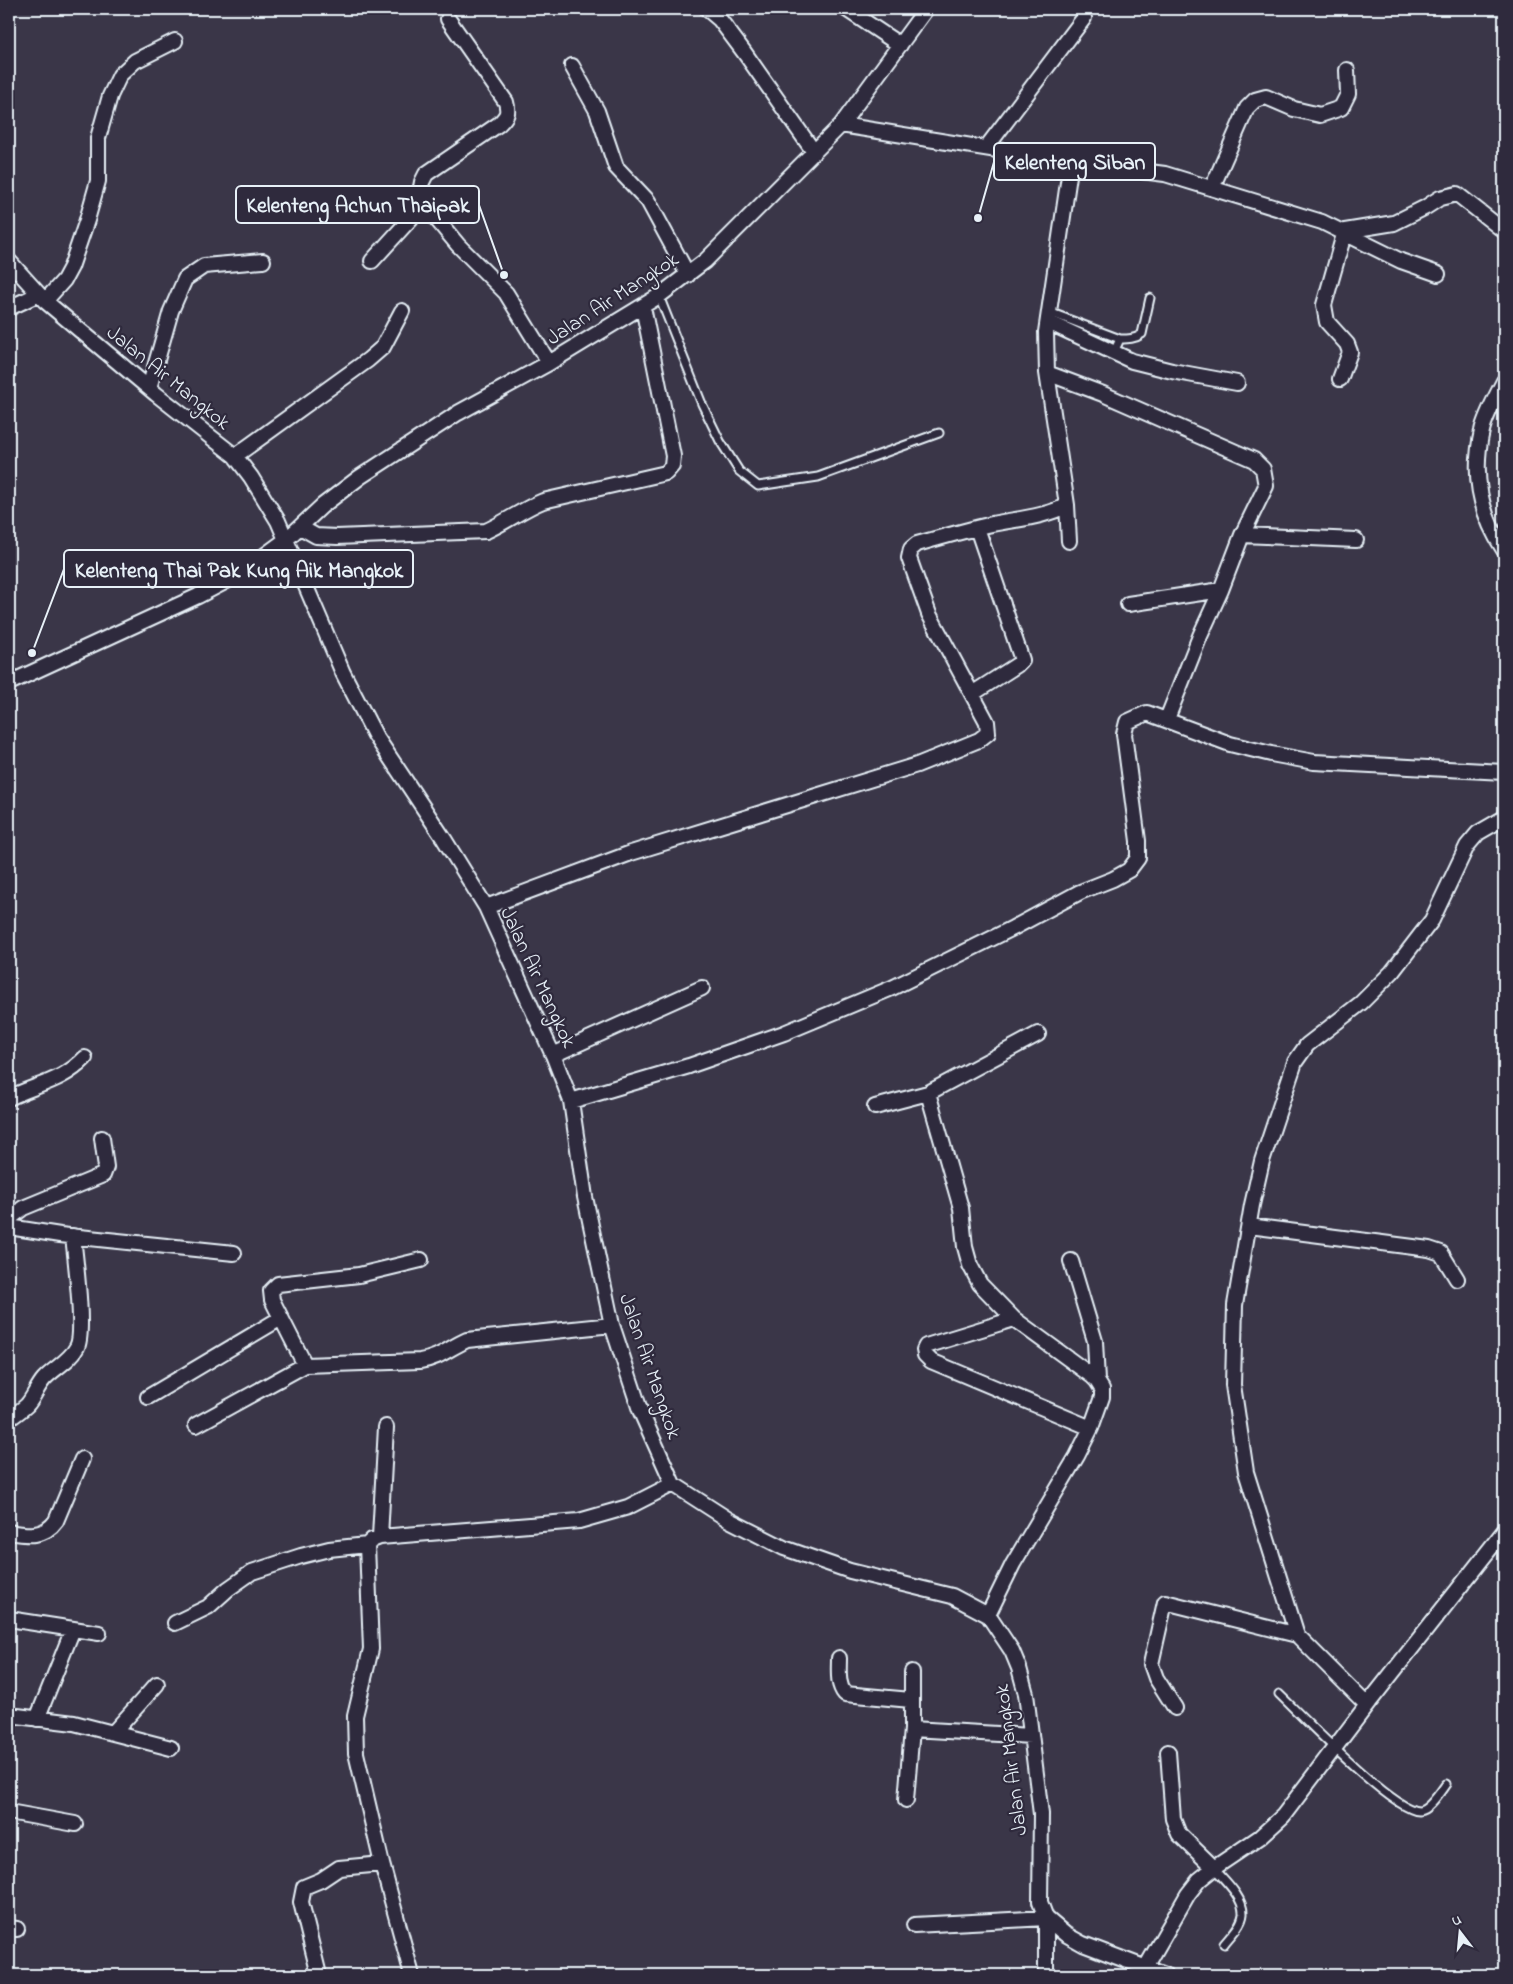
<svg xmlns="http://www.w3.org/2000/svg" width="1513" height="1984" font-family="'Indie Flower',sans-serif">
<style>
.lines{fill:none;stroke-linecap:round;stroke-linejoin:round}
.lane-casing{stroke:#e8f1f8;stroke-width:11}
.street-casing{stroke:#e8f1f8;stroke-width:18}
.lane{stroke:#2f2a3d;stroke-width:7}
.street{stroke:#2f2a3d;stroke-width:14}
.labels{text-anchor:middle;stroke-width:4.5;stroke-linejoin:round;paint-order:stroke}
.street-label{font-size:21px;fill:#e8f1f8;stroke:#2f2a3d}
.leader{fill:none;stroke:#e8f1f8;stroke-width:2}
.callout-dot{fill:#e8f1f8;stroke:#2f2a3d;stroke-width:2}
.callout{fill:#2f2a3d;stroke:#e8f1f8;stroke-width:2}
.callout-label{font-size:22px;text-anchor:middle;font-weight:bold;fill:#e8f1f8}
</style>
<rect width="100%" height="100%" fill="#3a3648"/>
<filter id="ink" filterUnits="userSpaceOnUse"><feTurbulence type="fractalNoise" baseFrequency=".02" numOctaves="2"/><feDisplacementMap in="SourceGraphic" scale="10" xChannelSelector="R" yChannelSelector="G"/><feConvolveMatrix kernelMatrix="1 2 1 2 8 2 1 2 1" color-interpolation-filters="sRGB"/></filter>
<g filter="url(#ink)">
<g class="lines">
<g class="lane-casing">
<path id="lane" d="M659,296L702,404L720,441L739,471L758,486L818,477L939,433
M1049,312L1120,339L1114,352
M1120,339C1128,339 1135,339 1142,334L1150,298
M1279,1694C1301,1715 1393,1811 1419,1811C1429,1810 1440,1792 1446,1784
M1214,1868C1223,1879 1244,1897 1243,1914C1242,1925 1231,1935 1224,1944"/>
</g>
<g class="street-casing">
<path id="street" d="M707,9L720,20L744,52L814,152
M846,9L900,45
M448,19L506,102C509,113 507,116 499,124L426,174L422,182L420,192L424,204L458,245L506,293L549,363
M572,66L597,111L616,167L648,201L688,275
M841,125L1071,162L1165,174L1322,222L1401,261L1438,274
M986,148L1084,18
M1212,188L1247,108L1255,100L1266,97L1294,109L1320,115L1341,108L1348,94L1347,70
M9,261L45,301L156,394L235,456L251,477L278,521L343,673L375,735L444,839L486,907L553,1055L571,1101L585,1197L612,1325L640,1410L673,1484L729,1520L784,1548L850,1571L952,1596L988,1615L1012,1651L1019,1668L1026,1694L1041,1814L1040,1902L1046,1918L1065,1934L1083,1944L1165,1975
M372,261L424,204
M45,301L64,280L71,267L87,220L98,181V138L110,96L120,75L135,61L175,41
M9,308L39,294
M1048,322L1132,361L1172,371L1237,383
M1047,373L1103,394L1254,460L1263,469L1266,486L1242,535L1221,590L1200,636L1167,719
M1340,379L1350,352L1347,344L1327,322L1324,305L1345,231L1394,223L1426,207L1440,198L1457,194L1504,231
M1504,381C1497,395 1485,416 1482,431C1472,474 1480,514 1504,550
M149,388L171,311L185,279L204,266L263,261
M235,456L368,360L383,347L402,311
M1067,505L1069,541
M300,527L316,536L337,537L486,531C506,522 523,509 543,501L666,473L672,466L673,456L643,307
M1242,535L1356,540
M1128,604L1221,590
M9,683L198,596L238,575L287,539L322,506L360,477L458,413L549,363L659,296L705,261L841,125L926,9
M972,694L1017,665L1022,660L977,528
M486,907L631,853L917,765L979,740L988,733L987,722L929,614L909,558L911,549L917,544C942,537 967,530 992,524C1016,519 1046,517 1067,505L1047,373L1046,332L1071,162
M553,1055L702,988
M928,1093L961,1208L965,1247L970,1265L980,1284L1014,1319L1092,1376L1097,1381L1102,1389V1397L1091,1428L1077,1456L1013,1564L988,1615
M9,1098C37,1084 62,1082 85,1058
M571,1101L689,1066L784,1033L892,988L1013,928L1080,892L1113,879L1129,870L1138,858V841L1124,734L1127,722L1147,713L1230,744L1271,754L1314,762L1504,772
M875,1107L928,1093L1038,1034
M9,1219L23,1208L103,1175L106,1167L102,1138
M1249,1226L1429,1249L1441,1253L1457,1279
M9,1227L60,1235L234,1253
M1071,1261L1095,1341L1097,1381
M1014,1319L926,1346L924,1350L925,1355L931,1361L1091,1428
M305,1365L272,1300L271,1291L278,1284L359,1275L421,1260
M148,1397L281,1318
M9,1419C14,1415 22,1410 27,1405C34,1397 37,1387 44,1379C54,1368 70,1361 77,1347C85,1333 75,1256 73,1236
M196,1425L305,1365L420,1361C440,1358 449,1348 467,1340L612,1325
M9,1532C27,1535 44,1538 56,1521L82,1459
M380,1537L386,1427
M9,1619L99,1633
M175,1623L208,1607L228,1589L252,1572L301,1556L329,1549L367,1545
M839,1658C839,1671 837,1684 845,1694L911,1700
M1367,1705L1297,1635L1246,1472L1233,1385L1235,1305L1252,1205L1262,1161L1295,1062L1307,1045L1361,1003L1392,972L1432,920L1467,846L1478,833L1504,818
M1175,1708L1156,1678L1151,1664L1165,1602L1297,1635
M9,1715L74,1723L171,1748
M37,1719L73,1629
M912,1729L1031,1736
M113,1733L157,1684
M1168,1752L1173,1819L1179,1834L1214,1868
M906,1800L912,1729V1672
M9,1812L75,1824
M914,1925L1046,1918V1975
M9,1928L17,1929
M1146,1967L1188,1894L1199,1880L1214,1868L1260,1837L1283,1816L1367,1705L1504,1531
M319,1975L301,1902L304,1887L321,1880L339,1868L382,1864
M412,1975L382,1864L356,1753L355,1716L371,1649L367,1545L372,1540L380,1537L579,1521L628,1507L673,1484"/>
</g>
<use href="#lane" class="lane"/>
<use href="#street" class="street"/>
</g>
</g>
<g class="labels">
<g class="street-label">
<text transform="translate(612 298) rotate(-33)" y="7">Jalan Air Mangkok</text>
<text transform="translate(169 377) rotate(39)" y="7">Jalan Air Mangkok</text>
<text transform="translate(539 977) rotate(65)" y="7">Jalan Air Mangkok</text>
<text transform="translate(651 1366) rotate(71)" y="7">Jalan Air Mangkok</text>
<text transform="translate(1010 1760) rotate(-97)" y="7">Jalan Air Mangkok</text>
</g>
</g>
<path class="leader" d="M978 218L994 162M504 275L479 205M32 653L64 569"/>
<g class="callout-dot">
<circle cx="978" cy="218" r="5"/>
<circle cx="504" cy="275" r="5"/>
<circle cx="32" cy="653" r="5"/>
</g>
<g class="callout">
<rect x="994" y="143" width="161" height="37" rx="5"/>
<rect x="236" y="186" width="243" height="37" rx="5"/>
<rect x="64" y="550" width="349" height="37" rx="5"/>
</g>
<g class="callout-label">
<text x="1075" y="169">Kelenteng Siban</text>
<text x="358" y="212">Kelenteng Achun Thaipak</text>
<text x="239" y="577">Kelenteng Thai Pak Kung Aik Mangkok</text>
</g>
<rect width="1513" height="1984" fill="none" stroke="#2f2a3d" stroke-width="30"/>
<rect x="15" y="15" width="1483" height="1954" fill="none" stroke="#e8f1f8" stroke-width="2" filter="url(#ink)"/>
<g transform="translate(1460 1932) rotate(344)" stroke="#2f2a3d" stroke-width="4" paint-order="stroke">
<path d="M0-4L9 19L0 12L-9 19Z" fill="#e8f1f8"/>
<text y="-8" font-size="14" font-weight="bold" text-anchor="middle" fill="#e8f1f8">U</text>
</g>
</svg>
